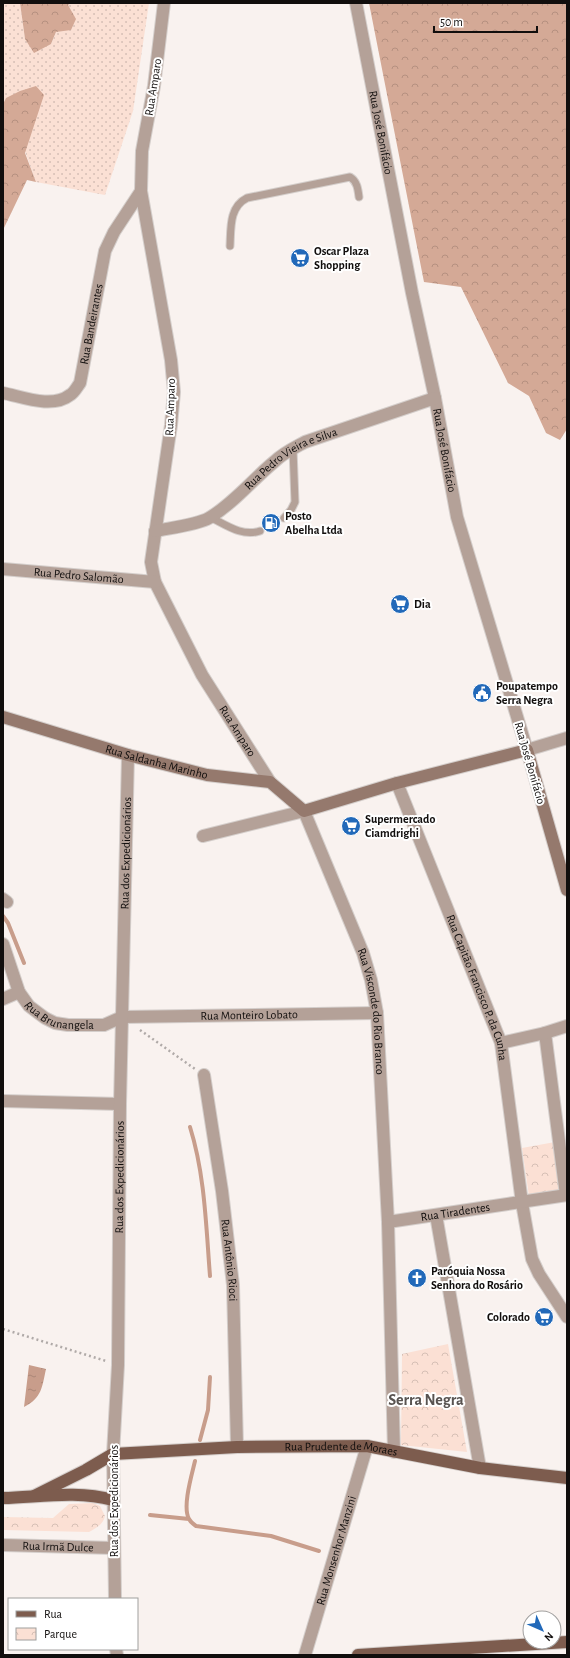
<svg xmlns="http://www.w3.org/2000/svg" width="570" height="1658" font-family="'Alegreya Sans',sans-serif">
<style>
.grass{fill:url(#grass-dots)}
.forest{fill:url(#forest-crowns)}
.park{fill:url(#park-crowns)}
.water{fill:url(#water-ripples)}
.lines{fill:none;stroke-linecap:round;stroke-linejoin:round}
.stream{stroke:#c89d8b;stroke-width:4}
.lane-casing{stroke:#d4cecb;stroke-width:9}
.street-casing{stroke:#d4cecb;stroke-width:14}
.secondary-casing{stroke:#d4cecb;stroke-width:14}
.primary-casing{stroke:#d4cecb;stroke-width:14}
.path{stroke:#b0aaa8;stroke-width:2.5;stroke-dasharray:2 3;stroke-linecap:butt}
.lane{stroke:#b4a198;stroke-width:7}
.street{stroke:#b4a198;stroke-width:12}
.secondary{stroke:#95796d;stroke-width:12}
.primary{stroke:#7d5c4e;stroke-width:12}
.labels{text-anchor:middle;stroke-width:4;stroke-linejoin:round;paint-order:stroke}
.street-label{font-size:12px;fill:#110e0d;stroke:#fff}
.poi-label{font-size:12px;font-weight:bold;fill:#110e0d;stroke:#fff;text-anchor:start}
.district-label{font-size:16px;font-weight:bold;fill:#585350;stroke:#fff}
</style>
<defs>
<pattern id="grass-dots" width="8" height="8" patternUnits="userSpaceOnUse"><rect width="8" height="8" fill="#fbe0d4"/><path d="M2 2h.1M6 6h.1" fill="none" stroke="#d6bfb5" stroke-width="1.8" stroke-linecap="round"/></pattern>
<pattern id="forest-crowns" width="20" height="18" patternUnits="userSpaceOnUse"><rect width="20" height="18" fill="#d4a996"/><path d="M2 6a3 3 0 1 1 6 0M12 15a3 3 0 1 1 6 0" fill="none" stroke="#b59080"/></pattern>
<pattern id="park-crowns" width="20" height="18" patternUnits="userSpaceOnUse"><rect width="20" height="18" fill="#fbe0d4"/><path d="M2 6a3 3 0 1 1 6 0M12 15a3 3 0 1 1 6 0" fill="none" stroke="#d6bfb5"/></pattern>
<pattern id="water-ripples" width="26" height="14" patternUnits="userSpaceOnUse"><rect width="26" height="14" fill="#c89d8b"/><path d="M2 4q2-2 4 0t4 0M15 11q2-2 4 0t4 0" fill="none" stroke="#ab8677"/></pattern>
</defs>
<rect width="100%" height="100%" fill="#f9f2ef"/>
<path class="grass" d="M3,3H20L25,39L51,44L68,5L71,3H149L133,111L105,195L36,182L6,98L3,104Z"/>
<path class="forest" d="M20,3H71L68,5L76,19L71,30L56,32L51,44L34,53L25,39Z
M369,3H567V429L560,440L546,433L529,396L508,383L461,287L424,282Z
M36,86L44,95L25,153L36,182L27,180L3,230V104L6,98L20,91Z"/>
<path class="park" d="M555,1142L561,1191L529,1196L522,1148Z
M448,1344L467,1452L401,1445L402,1354Z
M93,1503L100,1506L105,1516C103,1525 96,1528 89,1532L3,1530V1517L53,1518L69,1504Z"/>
<path class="water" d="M29,1365L46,1369C42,1387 42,1398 24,1407Z"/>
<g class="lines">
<path class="stream" d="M3,916L8,923L24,963
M190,1127C205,1175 206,1226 210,1276
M200,1440L208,1410L210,1377
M195,1461C192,1474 182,1507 189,1519C190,1521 193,1524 196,1526L271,1536L319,1551
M150,1515L189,1519"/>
<g class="lane-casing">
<path id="lane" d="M230,246C231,228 229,207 247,198L350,177C357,181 358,189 359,197
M210,517C226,525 242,537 260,531
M284,518L291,510L295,502L293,449"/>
</g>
<g class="street-casing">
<g id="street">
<path id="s1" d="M164,3L154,86L142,151L141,191L171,360L174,392L171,425L151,562L155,582L202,675L270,782"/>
<path id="s2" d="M356,3L412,293L435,398L457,517L527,750L567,738"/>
<path id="s3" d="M3,393C23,397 52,409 70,395C74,393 77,387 80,383L105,251L114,232L141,191"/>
<path id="s4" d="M155,531C169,528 197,525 209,518C234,503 252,480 274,462C283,453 294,448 305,442L435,398"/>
<path id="s5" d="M3,569L155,582"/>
<path id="s6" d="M397,783L501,1043L522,1203L532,1259L539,1274L567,1317"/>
<path id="s7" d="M203,836L304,811L363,953L371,980L377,1013L388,1222L394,1452"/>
<path d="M3,899L7,902"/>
<path id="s8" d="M3,944L19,992L29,1006L45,1018L55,1023L68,1025H104L122,1017L377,1013"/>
<path d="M3,999L19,992"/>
<path d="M545,1033L566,1195"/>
<path d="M501,1043L545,1033L567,1026"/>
<path id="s9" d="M204,1075L222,1191L233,1285L237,1447"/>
<path d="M3,1101L120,1104"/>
<path d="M436,1215L480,1468"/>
<path id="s10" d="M388,1222L567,1195"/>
<path id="s11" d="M3,1545L114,1548"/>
<path id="s12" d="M115,1599L113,1454L118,1365L120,1104L128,755"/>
<path d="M116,1649L117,1655"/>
<path id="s13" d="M305,1655L367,1446"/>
</g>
</g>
<g class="secondary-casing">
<g id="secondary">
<path id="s14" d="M3,717L128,755L207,775L270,782L304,811L397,783L527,750L567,890"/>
</g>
</g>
<g class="primary-casing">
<g id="primary">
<path id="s15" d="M34,1496L86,1470L113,1454L237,1447L367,1446L480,1468L567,1478"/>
<path d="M3,1498C40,1497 77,1490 113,1500"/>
<path d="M358,1655L567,1642"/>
</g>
</g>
<path class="path" d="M140,1030L195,1069
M3,1329L106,1361"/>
<use href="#lane" class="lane"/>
<use href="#street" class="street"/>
<use href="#secondary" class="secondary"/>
<use href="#primary" class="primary"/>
</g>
<defs>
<g id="supermarket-disc" transform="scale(1)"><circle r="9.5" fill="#2269b9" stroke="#fff"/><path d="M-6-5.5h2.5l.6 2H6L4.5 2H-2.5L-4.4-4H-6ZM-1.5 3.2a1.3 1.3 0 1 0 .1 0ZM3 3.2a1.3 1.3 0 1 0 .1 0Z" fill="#fff"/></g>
<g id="fuel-disc" transform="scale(1)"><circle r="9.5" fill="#2269b9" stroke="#fff"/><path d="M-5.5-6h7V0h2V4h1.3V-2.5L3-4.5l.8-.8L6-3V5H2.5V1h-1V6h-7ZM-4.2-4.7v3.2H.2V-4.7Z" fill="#fff"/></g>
<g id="civic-disc" transform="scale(1)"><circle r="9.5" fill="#2269b9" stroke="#fff"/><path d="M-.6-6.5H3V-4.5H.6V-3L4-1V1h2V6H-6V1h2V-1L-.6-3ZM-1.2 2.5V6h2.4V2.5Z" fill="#fff"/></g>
<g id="church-disc" transform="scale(1)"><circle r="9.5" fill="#2269b9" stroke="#fff"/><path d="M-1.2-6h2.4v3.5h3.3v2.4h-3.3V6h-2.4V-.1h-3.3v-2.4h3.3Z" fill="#fff"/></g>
</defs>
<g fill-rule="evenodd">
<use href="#supermarket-disc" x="300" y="258"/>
<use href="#fuel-disc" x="271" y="523"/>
<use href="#supermarket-disc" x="400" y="604"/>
<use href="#civic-disc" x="482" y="693"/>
<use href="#supermarket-disc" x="351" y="826"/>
<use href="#church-disc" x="417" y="1278"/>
<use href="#supermarket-disc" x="544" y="1317"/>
</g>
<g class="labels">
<g class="street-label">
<text transform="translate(153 87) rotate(-81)" y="4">Rua Amparo</text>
<text dy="4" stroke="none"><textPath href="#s2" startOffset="132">Rua José Bonifácio</textPath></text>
<text dy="4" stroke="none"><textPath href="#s3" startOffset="145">Rua Bandeirantes</textPath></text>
<text transform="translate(170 407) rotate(-88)" y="4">Rua Amparo</text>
<text dy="4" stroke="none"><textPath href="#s2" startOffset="456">Rua José Bonifácio</textPath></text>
<text dy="4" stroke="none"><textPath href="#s4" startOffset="158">Rua Pedro Vieira e Silva</textPath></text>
<text dy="4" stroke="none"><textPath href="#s5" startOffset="76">Rua Pedro Salomão</textPath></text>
<text dy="4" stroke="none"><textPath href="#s1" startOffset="756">Rua Amparo</textPath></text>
<text dy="4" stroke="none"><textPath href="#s14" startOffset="160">Rua Saldanha Marinho</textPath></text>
<text transform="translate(530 763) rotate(74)" y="4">Rua José Bonifácio</text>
<text dy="4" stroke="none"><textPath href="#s12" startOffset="746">Rua dos Expedicionários</textPath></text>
<text dy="4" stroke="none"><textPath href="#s6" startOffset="220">Rua Capitão Francisco P. da Cunha</textPath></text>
<text dy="4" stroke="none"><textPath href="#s8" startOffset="101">Rua Brunangela</textPath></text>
<text dy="4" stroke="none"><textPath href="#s7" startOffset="317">Rua Visconde do Rio Branco</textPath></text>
<text dy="4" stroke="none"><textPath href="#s8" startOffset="295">Rua Monteiro Lobato</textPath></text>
<text dy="4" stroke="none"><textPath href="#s12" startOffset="422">Rua dos Expedicionários</textPath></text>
<text dy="4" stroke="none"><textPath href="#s10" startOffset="68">Rua Tiradentes</textPath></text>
<text dy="4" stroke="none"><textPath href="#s9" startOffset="187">Rua Antônio Rioci</textPath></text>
<text dy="4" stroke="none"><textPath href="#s15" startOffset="318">Rua Prudente de Moraes</textPath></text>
<text transform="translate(114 1501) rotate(-90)" y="4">Rua dos Expedicionários</text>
<text dy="4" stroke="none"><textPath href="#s11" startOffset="55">Rua Irmã Dulce</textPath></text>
<text dy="4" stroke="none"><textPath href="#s13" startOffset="109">Rua Monsenhor Manzini</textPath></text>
</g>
<g class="poi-label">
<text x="314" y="255">Oscar Plaza<tspan x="314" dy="14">Shopping</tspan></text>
<text x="285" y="520">Posto<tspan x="285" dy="14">Abelha Ltda</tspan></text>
<text x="414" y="608">Dia</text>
<text x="496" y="690">Poupatempo<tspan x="496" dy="14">Serra Negra</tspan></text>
<text x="365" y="823">Supermercado<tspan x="365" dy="14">Ciamdrighi</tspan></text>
<text x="431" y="1275">Paróquia Nossa<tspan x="431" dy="14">Senhora do Rosário</tspan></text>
<text x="530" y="1321" text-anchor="end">Colorado</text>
</g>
<g class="district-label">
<text x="426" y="1405">Serra Negra</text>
</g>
</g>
<rect width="570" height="1658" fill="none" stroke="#110e0d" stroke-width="8"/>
<rect x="8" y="1598" width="130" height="52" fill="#ffffff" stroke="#a09f9e"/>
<rect x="16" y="1611" width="20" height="6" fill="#7d5c4e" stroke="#a09f9e"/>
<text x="44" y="1618" font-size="12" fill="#110e0d">Rua</text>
<rect x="16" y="1628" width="20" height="12" fill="url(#park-crowns)" stroke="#a09f9e"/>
<text x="44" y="1638" font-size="12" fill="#110e0d">Parque</text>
<g transform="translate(542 1630) rotate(135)"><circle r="19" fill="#ffffff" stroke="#a09f9e"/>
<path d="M0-3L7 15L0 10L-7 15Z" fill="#2269b9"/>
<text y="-6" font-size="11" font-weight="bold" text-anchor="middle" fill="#110e0d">N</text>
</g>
<path d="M434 26v6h103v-6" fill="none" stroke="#110e0d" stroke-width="2"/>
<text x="440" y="26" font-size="12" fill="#110e0d" stroke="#ffffff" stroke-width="3" paint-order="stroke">50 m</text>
</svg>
